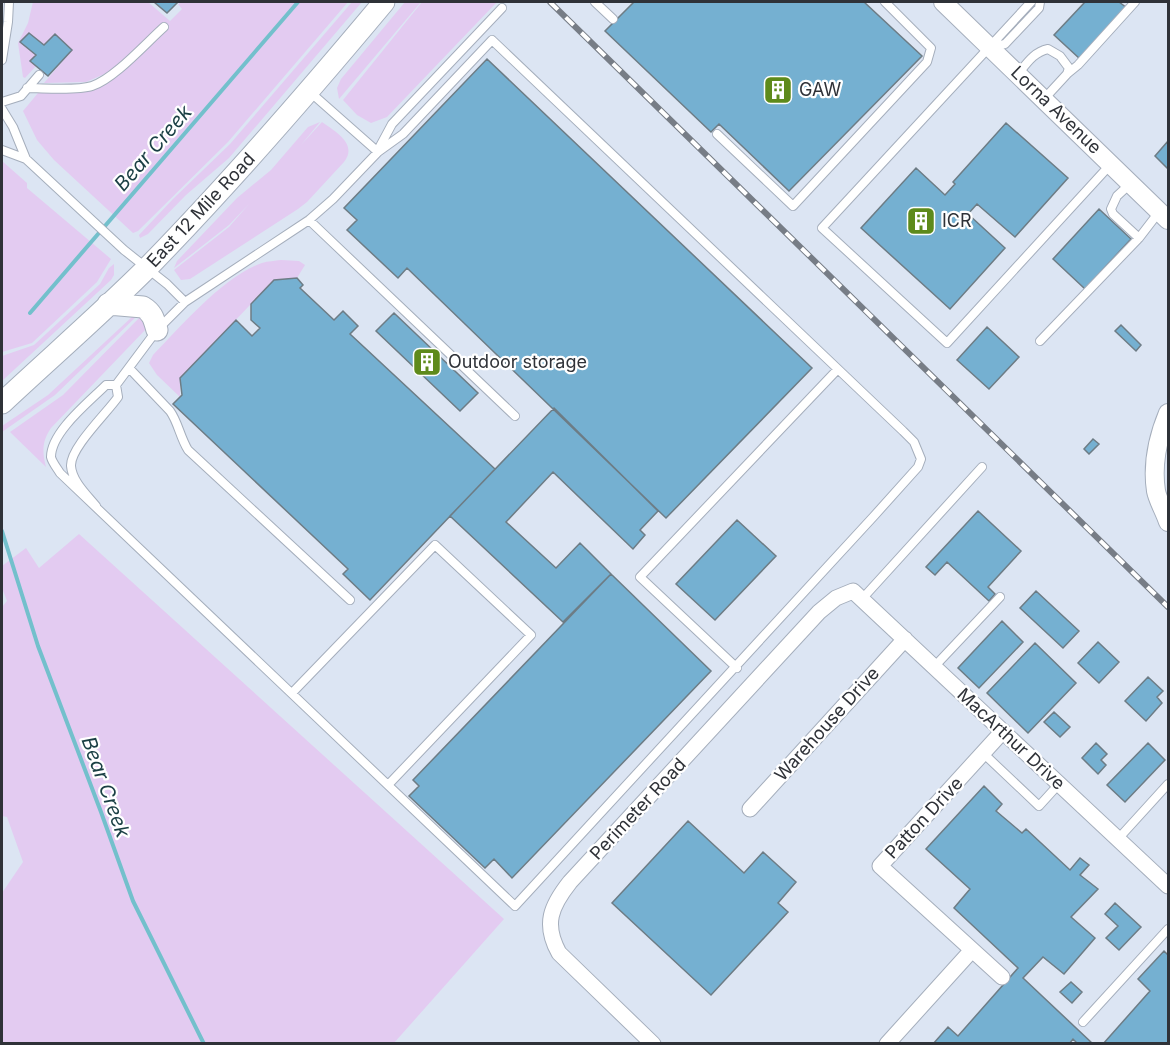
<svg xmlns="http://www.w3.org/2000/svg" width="1170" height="1045" font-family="Inter,sans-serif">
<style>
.green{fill:#e3cbf1}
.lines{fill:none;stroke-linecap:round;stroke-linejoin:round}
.stream{stroke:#73c0cc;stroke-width:4}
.building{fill:#75b0d1;stroke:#6d7c85;stroke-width:1.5}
.service-casing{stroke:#a5aebc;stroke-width:10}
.minor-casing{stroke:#a5aebc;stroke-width:17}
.tertiary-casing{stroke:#a5aebc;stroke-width:20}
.secondary-casing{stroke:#a5aebc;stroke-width:23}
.service{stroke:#fff;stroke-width:8}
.minor{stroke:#fff;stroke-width:15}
.tertiary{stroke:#fff;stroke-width:18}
.secondary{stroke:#fff;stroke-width:21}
.rail-casing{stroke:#777d86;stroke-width:6}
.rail{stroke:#fff;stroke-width:4;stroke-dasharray:11;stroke-linecap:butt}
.labels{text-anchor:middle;stroke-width:4.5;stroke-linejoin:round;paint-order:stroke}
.poi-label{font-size:18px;fill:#2f3238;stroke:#fff;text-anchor:start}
.street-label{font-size:18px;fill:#2f3238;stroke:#fff}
.water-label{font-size:20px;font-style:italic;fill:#1a3f44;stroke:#fff}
</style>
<rect width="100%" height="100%" fill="#dce5f3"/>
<path class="green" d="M33,2H148L170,21L182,9L178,4L181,2H348L228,142L138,231L133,233L54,160L37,140L23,111L38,93C60,92 86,90 108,81C126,73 150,45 165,31L166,27L158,28L109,72L86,82L44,83L72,50L55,34L44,45L29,33L20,42L36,55L30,61L36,66L25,78L23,77L18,43L28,23Z
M352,2H362L229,158L186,195L148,234L140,238L139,235L173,199L230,144Z
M405,2H421L339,99L337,88L341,79Z
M422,2H497L387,117L371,123L357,115L343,100Z
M320,122L301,145L322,122C336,132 358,144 344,162L307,202L298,209L190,279L181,280L174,270L229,227L249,204L229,225L174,268L177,261L237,198L271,170L308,127Z
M2,161L27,183V188L111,259L97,282L32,343L2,352Z
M281,260L299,261L305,265L297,278L274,280L180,378V397L157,375L149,363L153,355C180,327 225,275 262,263C268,261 275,261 281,260Z
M114,264V275L111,280L2,381V356L34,345L100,284L109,268Z
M143,314L148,327L51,428C42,441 42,452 46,467L10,432L63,395Z
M134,315H138L55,395L2,432V426L48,395Z
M79,534L504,919L394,1043H2V893L23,862L7,817L2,816V607L7,601L2,588V566L26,548L39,568Z"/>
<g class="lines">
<path class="stream" d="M30,313L298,2
M2,531L38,646L101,812L133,901L204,1044"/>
</g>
<path class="building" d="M154,2H178L167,13Z
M634,2H864L922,56L789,191L719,124L711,132L605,31Z
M1085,2H1119L1127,8L1080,59L1054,35Z
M29,33L44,45L55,34L72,50L48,76L30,61L36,55L20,42Z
M487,59L812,368L666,518L407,268L398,278L347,230L357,220L344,208Z
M1006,123L1068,178L1015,237L977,204L968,214L1005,248L950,309L861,228L916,168L945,195L955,184L953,182Z
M1168,141V169L1155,156Z
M1099,209L1131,239L1085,289L1053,259Z
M297,278L303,285L300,288L334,320L343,311L358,326L350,334L495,469L370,600L343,574L348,569L173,404L182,395L180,378L236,320L252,336L260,328L251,320V304L274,280Z
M394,313L478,393L460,411L376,331Z
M1121,325L1141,345L1136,351L1115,331Z
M987,327L1019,357L989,389L957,360Z
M554,408L658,511L640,530L645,535L633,549L553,472L506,522L556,568L580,543L611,574L563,622L450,516Z
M1093,439L1099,444L1089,454L1084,449Z
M978,511L1021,551L988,587L995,594L989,601L947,562L935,575L926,567Z
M737,520L776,556L715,620L676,584Z
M611,574L711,671L512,878L494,859L485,868L409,796L419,786L413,780Z
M1036,591L1079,631L1063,648L1020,608Z
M1002,621L1023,642L979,688L958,668Z
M1098,642L1119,662L1099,683L1078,663Z
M1035,643L1076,683L1028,733L987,693Z
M1148,677L1163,691L1157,697L1162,703L1146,721L1125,701Z
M1054,712L1070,727L1060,737L1044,722Z
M1096,743L1107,754L1101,760L1106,765L1098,774L1082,758Z
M1148,743L1165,760L1125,802L1107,785Z
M984,786L1002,804L996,811L1022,833L1026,829L1070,870L1080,858L1089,865L1080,875L1098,889L1071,917L1095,938L1064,974L1043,957L1023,978L1093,1044H1078L1073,1039L1069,1044H933L948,1027L958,1036L1018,968L954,908L970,889L926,849Z
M688,821L744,873L763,852L796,882L778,903L788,912L711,995L612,903Z
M1115,903L1141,927L1119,950L1106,938L1118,926L1105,914Z
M1164,951L1168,955V1044H1103L1150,991L1138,979Z
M1071,982L1082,992L1072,1003L1060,992Z"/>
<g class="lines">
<g class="service-casing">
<path id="service" d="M595,2L613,19
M1031,2L822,228L947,343L1110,165
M992,47L1005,44L1039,8L1040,2
M2,60L8,22L9,2
M1018,74C1027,63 1034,52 1048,49L1060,56L1069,68L1067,74L1044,99
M1067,74L1078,65L1135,2
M27,88C44,88 77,91 92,86C114,79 146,43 164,27
M310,92L378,152
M2,102L21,96L39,75
M2,109L13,127L26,159
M717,134L793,206L927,62L931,48L885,2
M2,150L26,159L124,250L167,284L185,302
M378,150L392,124L502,8
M1130,184L1117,196L1111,209L1113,214L1139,238
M309,220L515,416
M1040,341L1139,238L1159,212
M129,368L170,411C178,422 180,437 188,450L350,600
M96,506C87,495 72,481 71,466C70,448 107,413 118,397L116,385L157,330L185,302L309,220L333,199L378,152L403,134L492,40L903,431L914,442L921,459L918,467L874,516L515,906L60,473C57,468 52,462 51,457C51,432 89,402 106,385H116
M862,599L982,467
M934,667L1000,597
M737,668L640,577L837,370
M292,693L435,545L531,635L388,785
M983,753L1039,806L1059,784
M1118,839L1168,784
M1083,1022L1168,929"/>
</g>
<g class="minor-casing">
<path id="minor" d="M750,809L905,639
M1002,977L880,866L1003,731
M653,1044L559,953C543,924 551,906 570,882L819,612L836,598L853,591L1168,886
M887,1044L972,950"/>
</g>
<g class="tertiary-casing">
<path id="tertiary" d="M943,2L1168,220
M1168,413C1158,437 1152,465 1156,491C1158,501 1165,512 1168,522"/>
</g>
<g class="secondary-casing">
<path id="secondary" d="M108,304L143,307C153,313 154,320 157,330
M2,403C50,358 101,314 148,267C231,182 308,93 384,2"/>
</g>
<use href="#service" class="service"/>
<use href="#minor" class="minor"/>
<use href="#tertiary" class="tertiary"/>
<use href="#secondary" class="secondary"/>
<g class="rail-casing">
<path id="rail" d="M550,2L1168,607"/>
</g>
<use href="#rail" class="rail"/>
</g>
<defs>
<g id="building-square" transform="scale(1.5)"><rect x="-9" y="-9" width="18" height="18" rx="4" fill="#5e8a1b" stroke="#fff"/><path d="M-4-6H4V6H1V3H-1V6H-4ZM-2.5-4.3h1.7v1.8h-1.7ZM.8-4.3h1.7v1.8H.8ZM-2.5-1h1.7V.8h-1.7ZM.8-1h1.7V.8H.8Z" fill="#fff"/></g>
</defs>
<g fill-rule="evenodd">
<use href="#building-square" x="778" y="90"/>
<use href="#building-square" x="921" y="221"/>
<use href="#building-square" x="427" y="362"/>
</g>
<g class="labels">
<g class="poi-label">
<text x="799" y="96">GAW</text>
<text x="942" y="227">ICR</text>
<text x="448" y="368">Outdoor storage</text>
</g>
<g class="street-label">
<text transform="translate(1056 110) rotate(44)" y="6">Lorna Avenue</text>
<text transform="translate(201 210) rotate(-47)" y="6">East 12 Mile Road</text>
<text transform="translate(827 724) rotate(-48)" y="6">Warehouse Drive</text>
<text transform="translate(1011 739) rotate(43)" y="6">MacArthur Drive</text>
<text transform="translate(638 809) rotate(-47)" y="6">Perimeter Road</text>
<text transform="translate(924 818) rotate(-47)" y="6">Patton Drive</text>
</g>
<g class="water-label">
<text transform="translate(153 148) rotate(-49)" y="7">Bear Creek</text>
<text transform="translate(106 787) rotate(70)" y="7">Bear Creek</text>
</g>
</g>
<rect width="1170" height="1045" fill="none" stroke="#2f3238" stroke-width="6"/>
</svg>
